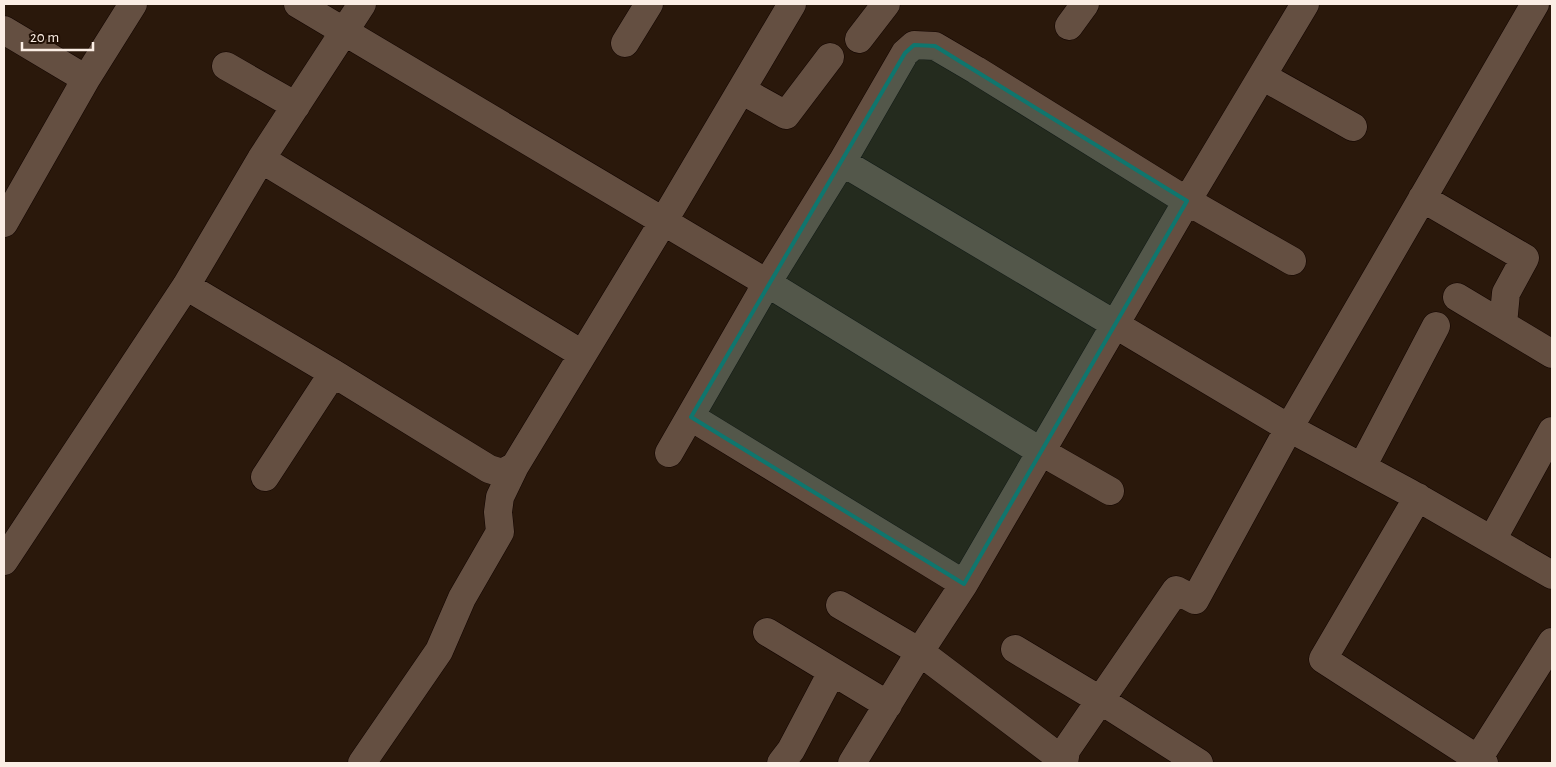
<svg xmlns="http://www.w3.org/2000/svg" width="1556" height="767" font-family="'Alegreya Sans',sans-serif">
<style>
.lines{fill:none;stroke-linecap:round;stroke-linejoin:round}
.minor-casing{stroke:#120400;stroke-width:29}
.minor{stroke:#644f41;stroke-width:28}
.marked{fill:#0f766e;fill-opacity:0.2;stroke:#0f766e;stroke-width:4;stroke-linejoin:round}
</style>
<rect width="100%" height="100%" fill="#2a180b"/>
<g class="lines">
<g class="minor-casing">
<path id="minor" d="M298,4L767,283L1040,451L1110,491
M1069,26L1085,4
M4,30L86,79
M859,39L886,4
M625,43L649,4
M226,66L296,106
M1262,76L1353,127
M741,90L786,115L830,57
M261,159L582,354
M842,162L1289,428L1410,493L1552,575
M1422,198L1525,258L1506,293L1503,324
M4,223L86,79L133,4
M186,286L333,373L489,469L502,473L515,466L663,222L792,4
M1457,297L1552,354
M691,417L964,584
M669,453L767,283L842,162L905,53L914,45L935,46L976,70L1187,201L1292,261
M1362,467L1436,326
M265,477L333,373
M1418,497L1323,659L1484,763
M1492,540L1552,431
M4,561L186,286L261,159L362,4
M840,605L920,652L1064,761
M767,632L888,705
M1015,649L1100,700L1199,763
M1478,759L1552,642
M362,763L439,651L462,598L500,532L498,512L500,497L515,466
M781,763L791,750L832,672
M852,763L924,645L964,584L1187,201L1305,4
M1064,763L1066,750L1176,590L1195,600L1289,428L1535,4"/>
</g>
<use href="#minor" class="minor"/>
</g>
<path class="marked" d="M914,45L935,46L1187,201L964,584L691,417L905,53Z"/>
<rect width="1556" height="767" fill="none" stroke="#fbeee5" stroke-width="10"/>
<path d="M22 42v8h71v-8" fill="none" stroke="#fbeee5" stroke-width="2.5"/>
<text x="30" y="42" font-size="15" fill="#fbeee5" stroke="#200f04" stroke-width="4" paint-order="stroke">20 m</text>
</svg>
